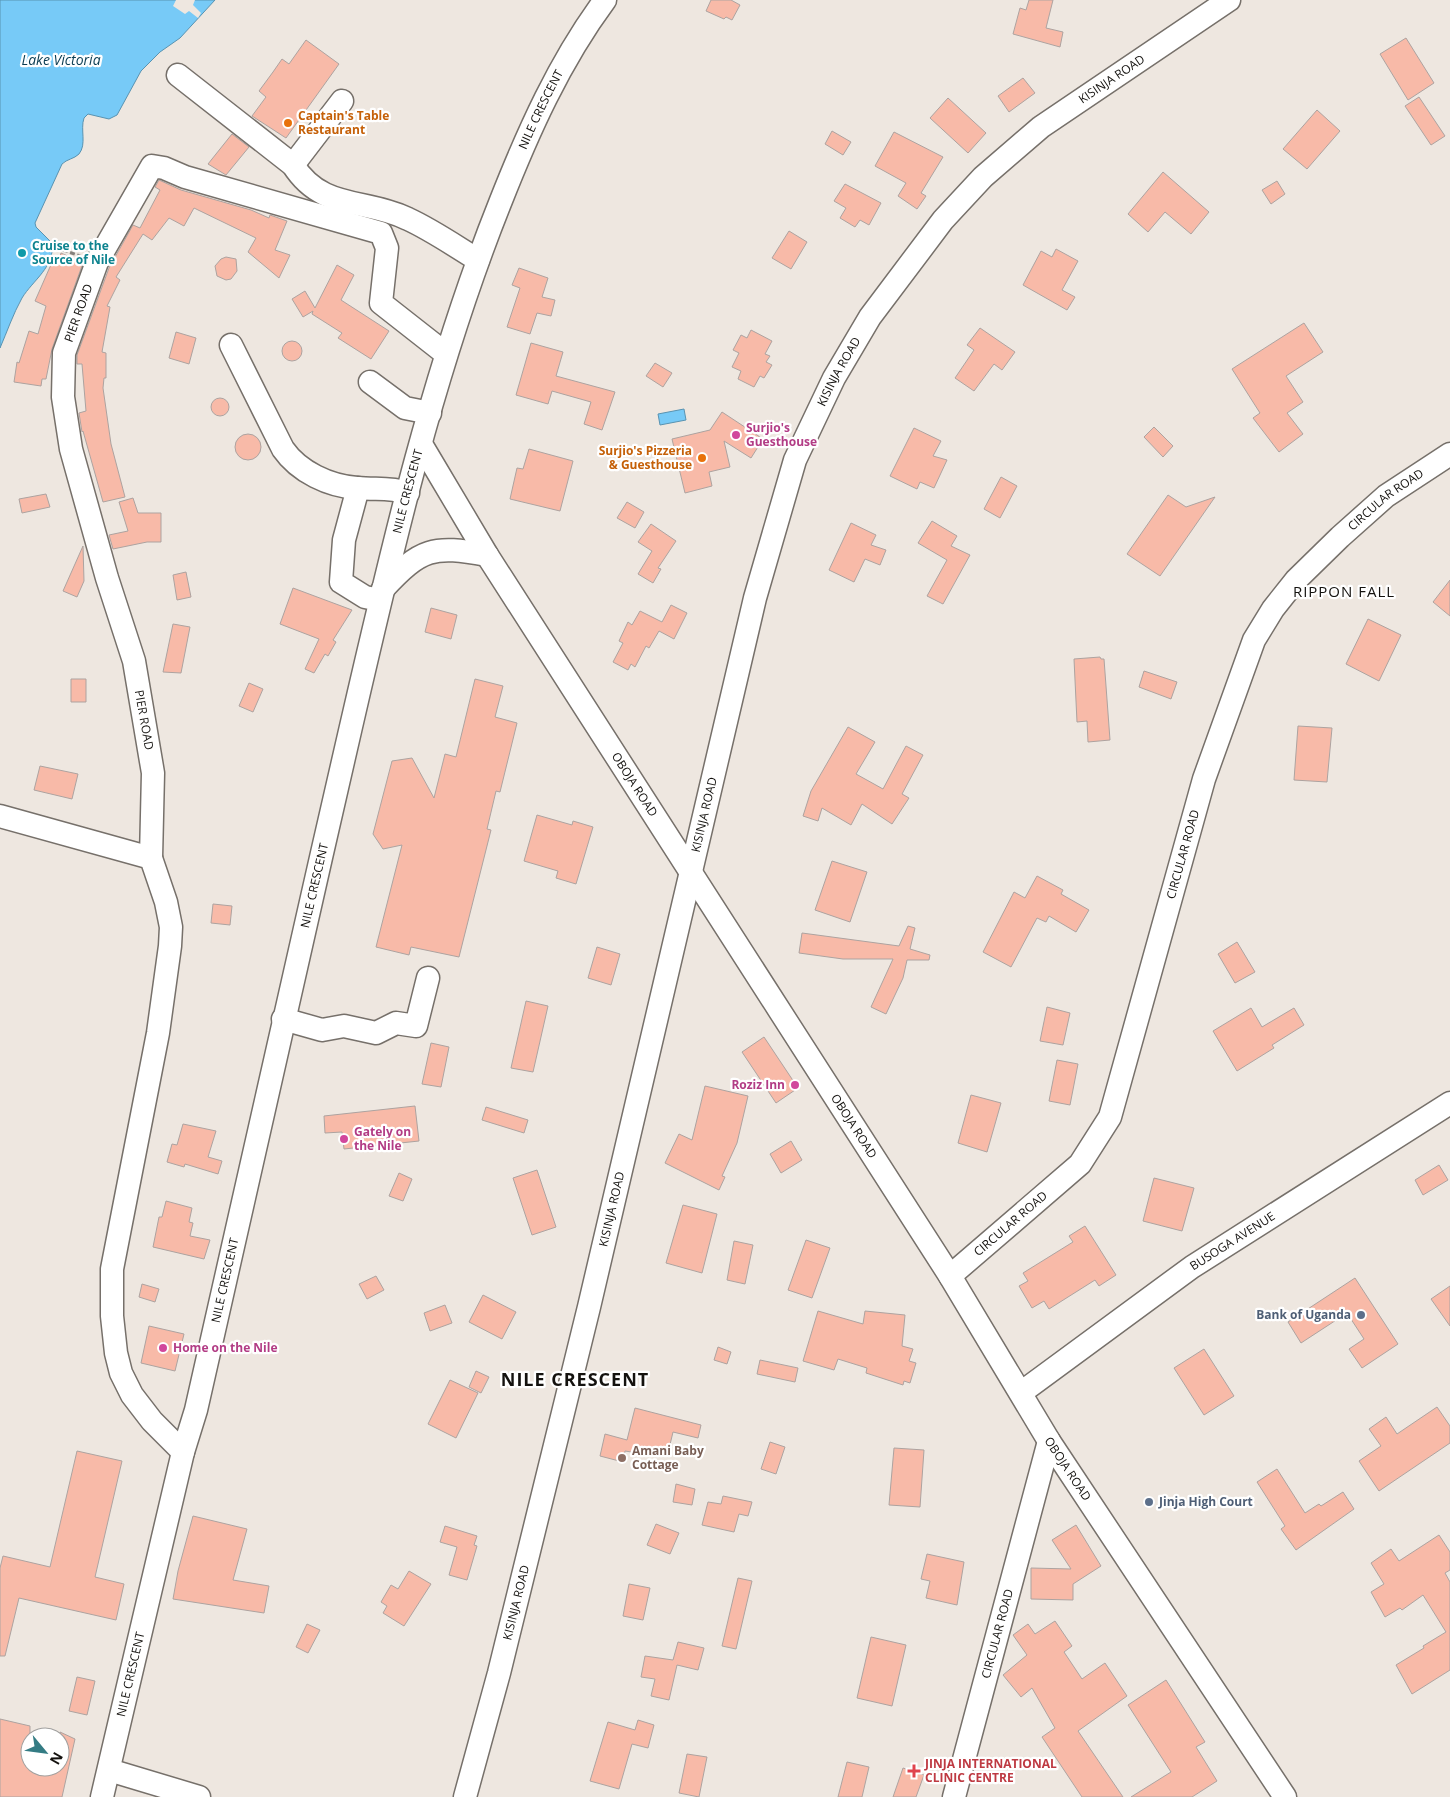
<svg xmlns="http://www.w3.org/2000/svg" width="1450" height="1797" font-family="'Open Sans',sans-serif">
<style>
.water{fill:#77caf7;stroke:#5993b1}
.pier{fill:#eee7e0}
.building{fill:#f8baa8;stroke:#ada3a0}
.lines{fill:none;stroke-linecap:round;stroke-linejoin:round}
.minor-casing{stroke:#76706a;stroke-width:25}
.path{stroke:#85807b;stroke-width:3;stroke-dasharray:5 2.5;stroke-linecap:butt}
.minor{stroke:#fff;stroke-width:22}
.food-dot{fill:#e8710a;stroke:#fff;stroke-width:2}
.culture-dot{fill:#0f9aa8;stroke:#fff;stroke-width:2}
.hotel-dot{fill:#d1479c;stroke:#fff;stroke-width:2}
.service-dot{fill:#5c6f8a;stroke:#fff;stroke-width:2}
.education-dot{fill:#8d6e63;stroke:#fff;stroke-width:2}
.health-dot{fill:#e0444e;stroke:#fff;stroke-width:2}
.labels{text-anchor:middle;stroke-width:4.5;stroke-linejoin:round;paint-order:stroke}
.street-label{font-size:12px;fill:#14120f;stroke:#fff}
.food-label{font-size:12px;font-weight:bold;fill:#c56008;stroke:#fff;text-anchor:start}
.culture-label{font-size:12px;font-weight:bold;fill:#0d838f;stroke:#fff;text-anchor:start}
.hotel-label{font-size:12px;font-weight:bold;fill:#b23c85;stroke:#fff;text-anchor:start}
.service-label{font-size:12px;font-weight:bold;fill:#4e5e75;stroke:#fff;text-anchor:end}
.education-label{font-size:12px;font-weight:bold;fill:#785e54;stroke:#fff;text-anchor:start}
.health-label{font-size:12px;font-weight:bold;fill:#be3a42;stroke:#fff;text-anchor:start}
.water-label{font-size:14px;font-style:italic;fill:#0a3c52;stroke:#fff}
.quarter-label{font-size:15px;letter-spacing:1px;fill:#14120f;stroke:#fff}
.district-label{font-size:18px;font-weight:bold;letter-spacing:1px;fill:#14120f;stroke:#fff}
</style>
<rect width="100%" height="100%" fill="#eee7e0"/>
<path class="water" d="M0,0H215L180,38L160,52L141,71L117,115L109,119L88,114L84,118C80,130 87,144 79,154C74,159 67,159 62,164L35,223L36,227L52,243C55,267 33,280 22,298C13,314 7,332 0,348Z
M684,409L686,420L660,425L658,414Z"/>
<path class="pier" d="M176,0H195L193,5L201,13L198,18L189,11L185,14L173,6Z"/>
<path class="building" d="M711,0H731L740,5L732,20L726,17L724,19L706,11Z
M1029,0H1053L1046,28L1063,32L1060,47L1013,34L1020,8L1026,10Z
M1406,38L1434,83L1408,100L1380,54Z
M306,40L339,64L286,138L252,116L266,97L259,91L273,72L282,59L289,64Z
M1023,78L1035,93L1009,112L998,96Z
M1419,97L1445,136L1431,145L1405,106Z
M948,98L986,133L968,153L930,118Z
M1317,110L1340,131L1307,169L1283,149Z
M832,131L851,142L843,155L825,144Z
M894,132L943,157L921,193L926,196L917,209L898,196L906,183L875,166Z
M232,134L249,147L226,175L208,164Z
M1163,172L1209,212L1191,234L1165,212L1148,232L1128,214Z
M159,180L181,190L251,210L269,218L270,215L287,221L275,250L290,255L279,278L248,252L256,238L194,208L184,226L169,218L152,240L143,234L116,277L120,280L107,306L110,307L102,352L106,353V378H104L103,388L111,444L125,497L103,502L83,431L82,432L79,413L86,411L82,364H77V355L109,268L133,225L140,228L160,190L155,187Z
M1277,181L1285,194L1271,204L1262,190Z
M845,184L881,203L869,225L860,220L855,227L840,218L846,208L834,201Z
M789,231L807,242L791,269L772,258Z
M1056,249L1078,261L1062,290L1075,297L1067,310L1023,285L1041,251L1052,257Z
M61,253L83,263L52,349L46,379H42L41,386L14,382L17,362L19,363L29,331L38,334L46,306L35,301L53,260L58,262Z
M226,257L236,259L237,271L231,279L226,280L217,276L215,266L221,259Z
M337,265L354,275L341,300L389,331L371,359L338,338L342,333L312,314L313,311L303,317L292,299L305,291L315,308Z
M519,268L548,278L542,297L555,300L551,316L537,313L530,334L507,327L520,288L512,285Z
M1304,323L1323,352L1286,376L1303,402L1287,413L1303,434L1279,452L1253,418L1260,413L1232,369Z
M980,328L1015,352L1002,370L994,364L974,391L955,378L974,350L967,345Z
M751,330L772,341L765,354L770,356L766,362L772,365L764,378L760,376L754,387L738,379L741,371L732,367L739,353L733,350L741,335L747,338Z
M176,332L196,338L189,364L169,358Z
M282 351a10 10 0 1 1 20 0a10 10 0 1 1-20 0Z
M531,343L563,352L556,376L615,392L602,430L584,424L591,402L552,391L548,404L516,395Z
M655,363L672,373L663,387L646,376Z
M211 407a9 9 0 1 1 18 0a9 9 0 1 1-18 0Z
M722,412L763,439L751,458L724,441L730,467L709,472L712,486L685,493L672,439L710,430Z
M1154,427L1173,446L1163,457L1144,437Z
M914,428L941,441L933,456L947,460L934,488L920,482L917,489L890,476Z
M235 447a13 13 0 1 1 26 0a13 13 0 1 1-26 0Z
M529,449L573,461L560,511L510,499L517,468L523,469Z
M1001,477L1017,486L1000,518L984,509Z
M46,494L50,507L22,513L19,499Z
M1168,495L1186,507L1215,497L1160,576L1127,554Z
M133,498L138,513H161V542H147L113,549L109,535L128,531L119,502Z
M627,502L644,512L635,528L617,518Z
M932,521L957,536L951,546L970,555L943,604L927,596L947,560L918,543Z
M851,523L876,535L871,545L886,550L880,565L865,559L854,582L829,570Z
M651,524L676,541L658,568L661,569L653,583L638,574L652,551L638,542Z
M83,546L84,581L77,597L63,591Z
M186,572L191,597L177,600L173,575Z
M1450,580V616L1433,602Z
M293,588L352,610L333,640L336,642L328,656L325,654L314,673L305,669L319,639L280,624Z
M671,605L687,613L674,639L659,631L649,648L646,646L635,667L631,664L628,670L613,662L623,643L619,641L628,622L632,625L640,611L662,622Z
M431,608L457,615L451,639L425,632Z
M1368,619L1401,635L1379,681L1346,664Z
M173,624L190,627L181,673L163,672Z
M1100,657L1101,659H1104L1110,740L1088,742L1087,721L1077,722L1074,659Z
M1144,671L1177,682L1171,699L1139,687Z
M71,679H86V702H71Z
M475,679L503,686L495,717L517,723L500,792L496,791L487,829L491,830L459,957L411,947L409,955L376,947L402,845L383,849L373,834L392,761L412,758L434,798L445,754L456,757Z
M249,683L263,689L253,712L239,706Z
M1298,726L1332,728L1327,782L1294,780Z
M848,727L875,742L856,774L883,789L906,746L923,755L902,794L909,798L892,824L862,804L851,825L822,808L818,821L803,816L811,791Z
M40,766L78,774L72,799L34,790Z
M537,815L572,825L573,821L593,827L576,884L556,878L558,871L524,861Z
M832,861L867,872L850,922L815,910Z
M1037,876L1063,890L1061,894L1089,910L1076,932L1049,916L1046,922L1037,918L1011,967L983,952L1014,892L1025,898Z
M213,904L232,906L230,925L211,923Z
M908,926L915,928L910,949L930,955L929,960H907L903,978L886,1014L871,1007L893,959H843L799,953L802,933L899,946Z
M1237,942L1255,972L1235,983L1218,954Z
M597,947L620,954L611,985L588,978Z
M526,1001L548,1006L533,1072L511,1068Z
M1047,1007L1070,1013L1063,1045L1040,1041Z
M1251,1008L1262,1027L1294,1008L1304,1025L1272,1045L1274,1048L1237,1071L1213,1031Z
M764,1037L798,1088L776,1103L742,1052Z
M431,1043L449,1047L441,1087L422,1084Z
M1057,1060L1078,1064L1070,1105L1049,1101Z
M705,1086L748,1096L737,1143L722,1176L725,1177L719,1190L665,1163L679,1134L692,1140Z
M971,1095L1001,1103L987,1152L958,1143Z
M415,1106L419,1141L344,1149L342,1132L325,1133L324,1116Z
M486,1107L528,1120L524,1133L482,1120Z
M183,1124L216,1131L208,1157L222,1161L218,1174L185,1164L184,1167L167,1162L172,1144L177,1145Z
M791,1141L802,1160L781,1173L770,1154Z
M1439,1165L1448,1180L1423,1195L1415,1180Z
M537,1170L556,1227L532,1235L513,1178Z
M399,1173L412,1179L403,1201L389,1196Z
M1154,1178L1194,1188L1182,1231L1143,1221Z
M166,1201L192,1208L189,1222L193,1223L190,1236L210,1240L204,1259L153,1247L159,1217H162Z
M683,1205L717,1214L702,1273L666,1263Z
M1085,1226L1116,1275L1099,1286L1095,1280L1049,1309L1044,1301L1032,1308L1019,1286L1028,1281L1023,1273L1073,1242L1069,1236Z
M806,1240L830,1248L812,1298L788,1290Z
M734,1241L753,1245L745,1284L727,1280Z
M376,1276L384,1290L367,1299L359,1284Z
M1355,1278L1398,1344L1362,1368L1349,1349L1364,1339L1347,1313L1301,1343L1288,1322Z
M142,1284L159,1289L155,1302L139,1297Z
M1450,1286V1326L1431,1299Z
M483,1295L516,1312L502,1339L469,1322Z
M445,1305L452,1323L430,1331L424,1313Z
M818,1311L863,1324L865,1311L905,1315L902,1346L913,1349L909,1361L916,1363L910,1383L904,1381L903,1385L866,1373L867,1368L838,1359L834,1370L803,1361Z
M149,1326L184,1334L175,1371L141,1363Z
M718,1347L731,1352L727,1364L714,1360Z
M1204,1349L1234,1396L1204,1415L1174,1368Z
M760,1360L798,1368L795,1382L757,1374Z
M476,1371L489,1377L481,1393L469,1387Z
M450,1380L478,1393L456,1438L428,1424Z
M1437,1407L1450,1426V1443L1379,1491L1359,1461L1381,1446L1369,1429L1386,1417L1397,1434Z
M635,1408L701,1425L698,1438L673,1432L668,1453L646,1448L644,1454L625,1451L623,1462L600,1456L605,1434L627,1440Z
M770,1442L785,1447L776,1474L761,1469Z
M894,1448L924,1450L920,1507L889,1505Z
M77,1451L122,1461L95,1577L124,1584L116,1620L19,1598L5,1656H0V1568L3,1556L50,1567Z
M1277,1469L1305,1513L1319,1504L1321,1506L1343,1492L1354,1509L1296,1550L1281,1529L1285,1526L1257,1482Z
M676,1484L695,1489L692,1505L673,1502Z
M723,1496L752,1502L748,1516L739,1514L734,1532L702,1525L708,1502L721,1504Z
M193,1516L247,1529L233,1580L269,1586L264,1613L173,1599L178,1571Z
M656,1524L679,1533L670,1554L647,1545Z
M1076,1525L1101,1566L1073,1584V1600L1031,1599V1568L1071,1569L1052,1540Z
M445,1526L477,1536L474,1545L477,1546L467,1580L449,1575L457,1547L440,1542Z
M1439,1535L1450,1552V1570L1445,1573L1450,1582V1670L1412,1694L1396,1665L1424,1648L1423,1646L1446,1632L1423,1595L1402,1610L1400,1608L1385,1617L1371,1592L1384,1584L1371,1563L1391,1549L1399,1561Z
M927,1554L964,1562L957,1605L926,1598L930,1581L921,1579Z
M409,1571L431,1584L404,1626L383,1613L387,1606L381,1602L391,1585L398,1589Z
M738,1578L752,1581L736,1649L722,1646Z
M629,1584L650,1588L643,1620L623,1616Z
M1055,1621L1072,1646L1064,1652L1082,1679L1105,1663L1127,1696L1078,1731L1123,1797H1082L1042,1737L1055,1728L1032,1688L1021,1697L1003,1675L1027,1655L1013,1635L1028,1624L1035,1634Z
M307,1624L320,1630L308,1653L296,1647Z
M871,1637L906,1645L892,1706L857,1698Z
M678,1642L704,1648L698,1670L677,1665L669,1700L651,1696L655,1679L641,1677L645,1656L673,1660Z
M77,1677L95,1681L87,1715L69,1711Z
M1166,1680L1205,1742L1196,1747L1217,1781L1192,1797H1131L1171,1772L1128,1705Z
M0,1719L30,1726V1767H60V1732L75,1739L62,1797H0Z
M638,1720L654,1725L648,1748L632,1744L619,1789L590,1781L608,1722L635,1730Z
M687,1754L707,1757L699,1797L679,1793Z
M847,1762L869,1767L862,1797H838Z
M903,1768L924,1775L916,1797H893Z"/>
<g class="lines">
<g class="minor-casing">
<g id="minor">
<path d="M178,75L293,165C322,211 365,198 408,219C432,230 455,246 478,260"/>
<path d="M293,165L342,101"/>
<path d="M231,345L283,449C299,472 329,486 357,488C377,490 389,487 408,493"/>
<path d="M370,382L405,408L430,413"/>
<path id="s1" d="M421,444L487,555L950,1276L1049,1441L1285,1797"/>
<path d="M358,488L344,540L341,582L365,597L380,600"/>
<path d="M383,589C421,548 433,545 487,555"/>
<path d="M0,816L151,858L166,902L171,927L170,946L158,1033L112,1269V1316L116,1353L121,1373L132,1395L152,1421L183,1452"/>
<path id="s2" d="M151,858L153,773L134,661L107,578L71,449L63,397L64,353L97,262L152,166L164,168L185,177L381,233L387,248L381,303L446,354"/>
<path d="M283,1019L322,1030L344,1026L376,1033L396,1023L416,1026L428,978"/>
<path id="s3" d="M950,1276L1080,1164L1110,1117L1204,779L1254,640L1273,609L1296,580L1340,537L1386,496L1450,454"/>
<path id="s4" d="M1022,1392L1192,1267L1450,1103"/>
<path d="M109,1770L199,1797"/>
<path id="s5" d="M102,1797L183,1452L196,1410C247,1183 298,957 350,731C391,553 432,373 500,203C528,132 559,62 605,0"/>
<path id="s6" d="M465,1797L499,1673L589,1307L755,598L795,460L834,378L870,317L943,220L983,177L1041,127L1229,0"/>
<path id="s7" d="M954,1797L1049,1441"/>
</g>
</g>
<path class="path" d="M63,250L80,256"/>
<use href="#minor" class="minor"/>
</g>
<g class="food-dot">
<circle cx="288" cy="123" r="5"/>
<circle cx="702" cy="458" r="5"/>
</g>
<circle class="culture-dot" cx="22" cy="253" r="5"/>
<g class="hotel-dot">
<circle cx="736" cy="435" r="5"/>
<circle cx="795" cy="1085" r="5"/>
<circle cx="344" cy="1139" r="5"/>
<circle cx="163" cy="1348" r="5"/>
</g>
<g class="service-dot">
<circle cx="1361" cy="1315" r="5"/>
<circle cx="1149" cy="1502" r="5"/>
</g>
<circle class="education-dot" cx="622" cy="1458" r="5"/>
<path class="health-dot" d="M911.5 1763.5h5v5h5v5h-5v5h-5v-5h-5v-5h5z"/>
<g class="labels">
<g class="street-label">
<text dy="4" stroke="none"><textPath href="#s6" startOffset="1881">KISINJA ROAD</textPath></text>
<text dy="4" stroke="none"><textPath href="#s5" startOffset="1746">NILE CRESCENT</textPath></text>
<text dy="4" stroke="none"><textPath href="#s2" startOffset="559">PIER ROAD</textPath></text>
<text dy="4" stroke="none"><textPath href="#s6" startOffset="1476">KISINJA ROAD</textPath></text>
<text dy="4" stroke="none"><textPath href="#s5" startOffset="1341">NILE CRESCENT</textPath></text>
<text dy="4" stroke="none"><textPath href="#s3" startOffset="920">CIRCULAR ROAD</textPath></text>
<text transform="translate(144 720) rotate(80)" y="4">PIER ROAD</text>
<text dy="4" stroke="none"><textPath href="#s1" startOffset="402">OBOJA ROAD</textPath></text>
<text dy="4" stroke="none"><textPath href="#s6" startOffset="1011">KISINJA ROAD</textPath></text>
<text dy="4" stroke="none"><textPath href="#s3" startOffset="500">CIRCULAR ROAD</textPath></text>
<text dy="4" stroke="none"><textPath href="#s5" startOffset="936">NILE CRESCENT</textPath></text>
<text dy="4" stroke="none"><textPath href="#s1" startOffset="808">OBOJA ROAD</textPath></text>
<text dy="4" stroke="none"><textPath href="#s6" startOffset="606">KISINJA ROAD</textPath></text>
<text dy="4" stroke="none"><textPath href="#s3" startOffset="80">CIRCULAR ROAD</textPath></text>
<text dy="4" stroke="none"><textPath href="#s4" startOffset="259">BUSOGA AVENUE</textPath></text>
<text dy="4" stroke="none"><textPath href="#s5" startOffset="531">NILE CRESCENT</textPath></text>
<text dy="4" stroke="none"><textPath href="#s1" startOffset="1212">OBOJA ROAD</textPath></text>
<text dy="4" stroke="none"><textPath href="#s6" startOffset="201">KISINJA ROAD</textPath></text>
<text dy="4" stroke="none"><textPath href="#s7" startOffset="169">CIRCULAR ROAD</textPath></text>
<text dy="4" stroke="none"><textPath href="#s5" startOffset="126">NILE CRESCENT</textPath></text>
</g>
<g class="food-label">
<text x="298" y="120">Captain's Table<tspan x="298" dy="14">Restaurant</tspan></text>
<text x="692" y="455" text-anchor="end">Surjio's Pizzeria<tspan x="692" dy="14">&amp; Guesthouse</tspan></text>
</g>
<g class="culture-label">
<text x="32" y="250">Cruise to the<tspan x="32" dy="14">Source of Nile</tspan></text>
</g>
<g class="hotel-label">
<text x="746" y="432">Surjio's<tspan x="746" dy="14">Guesthouse</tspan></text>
<text x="785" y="1089" text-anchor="end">Roziz Inn</text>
<text x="354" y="1136">Gately on<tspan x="354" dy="14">the Nile</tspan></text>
<text x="173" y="1352">Home on the Nile</text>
</g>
<g class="service-label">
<text x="1351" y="1319">Bank of Uganda</text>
<text x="1159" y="1506" text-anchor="start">Jinja High Court</text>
</g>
<g class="education-label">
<text x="632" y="1455">Amani Baby<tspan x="632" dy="14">Cottage</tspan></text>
</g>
<g class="health-label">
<text x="925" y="1768">JINJA INTERNATIONAL<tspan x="925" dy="14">CLINIC CENTRE</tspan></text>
</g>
<g class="water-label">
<text x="61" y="65">Lake Victoria</text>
</g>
<g class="quarter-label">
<text x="1344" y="597">RIPPON FALL</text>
</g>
<g class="district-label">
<text x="575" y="1386">NILE CRESCENT</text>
</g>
</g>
<g transform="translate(45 1752) rotate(119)"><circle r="24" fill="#ffffff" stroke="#a1a09f"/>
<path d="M0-4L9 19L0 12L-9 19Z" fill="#347c84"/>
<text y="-8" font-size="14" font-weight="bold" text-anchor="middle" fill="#14120f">N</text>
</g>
</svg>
